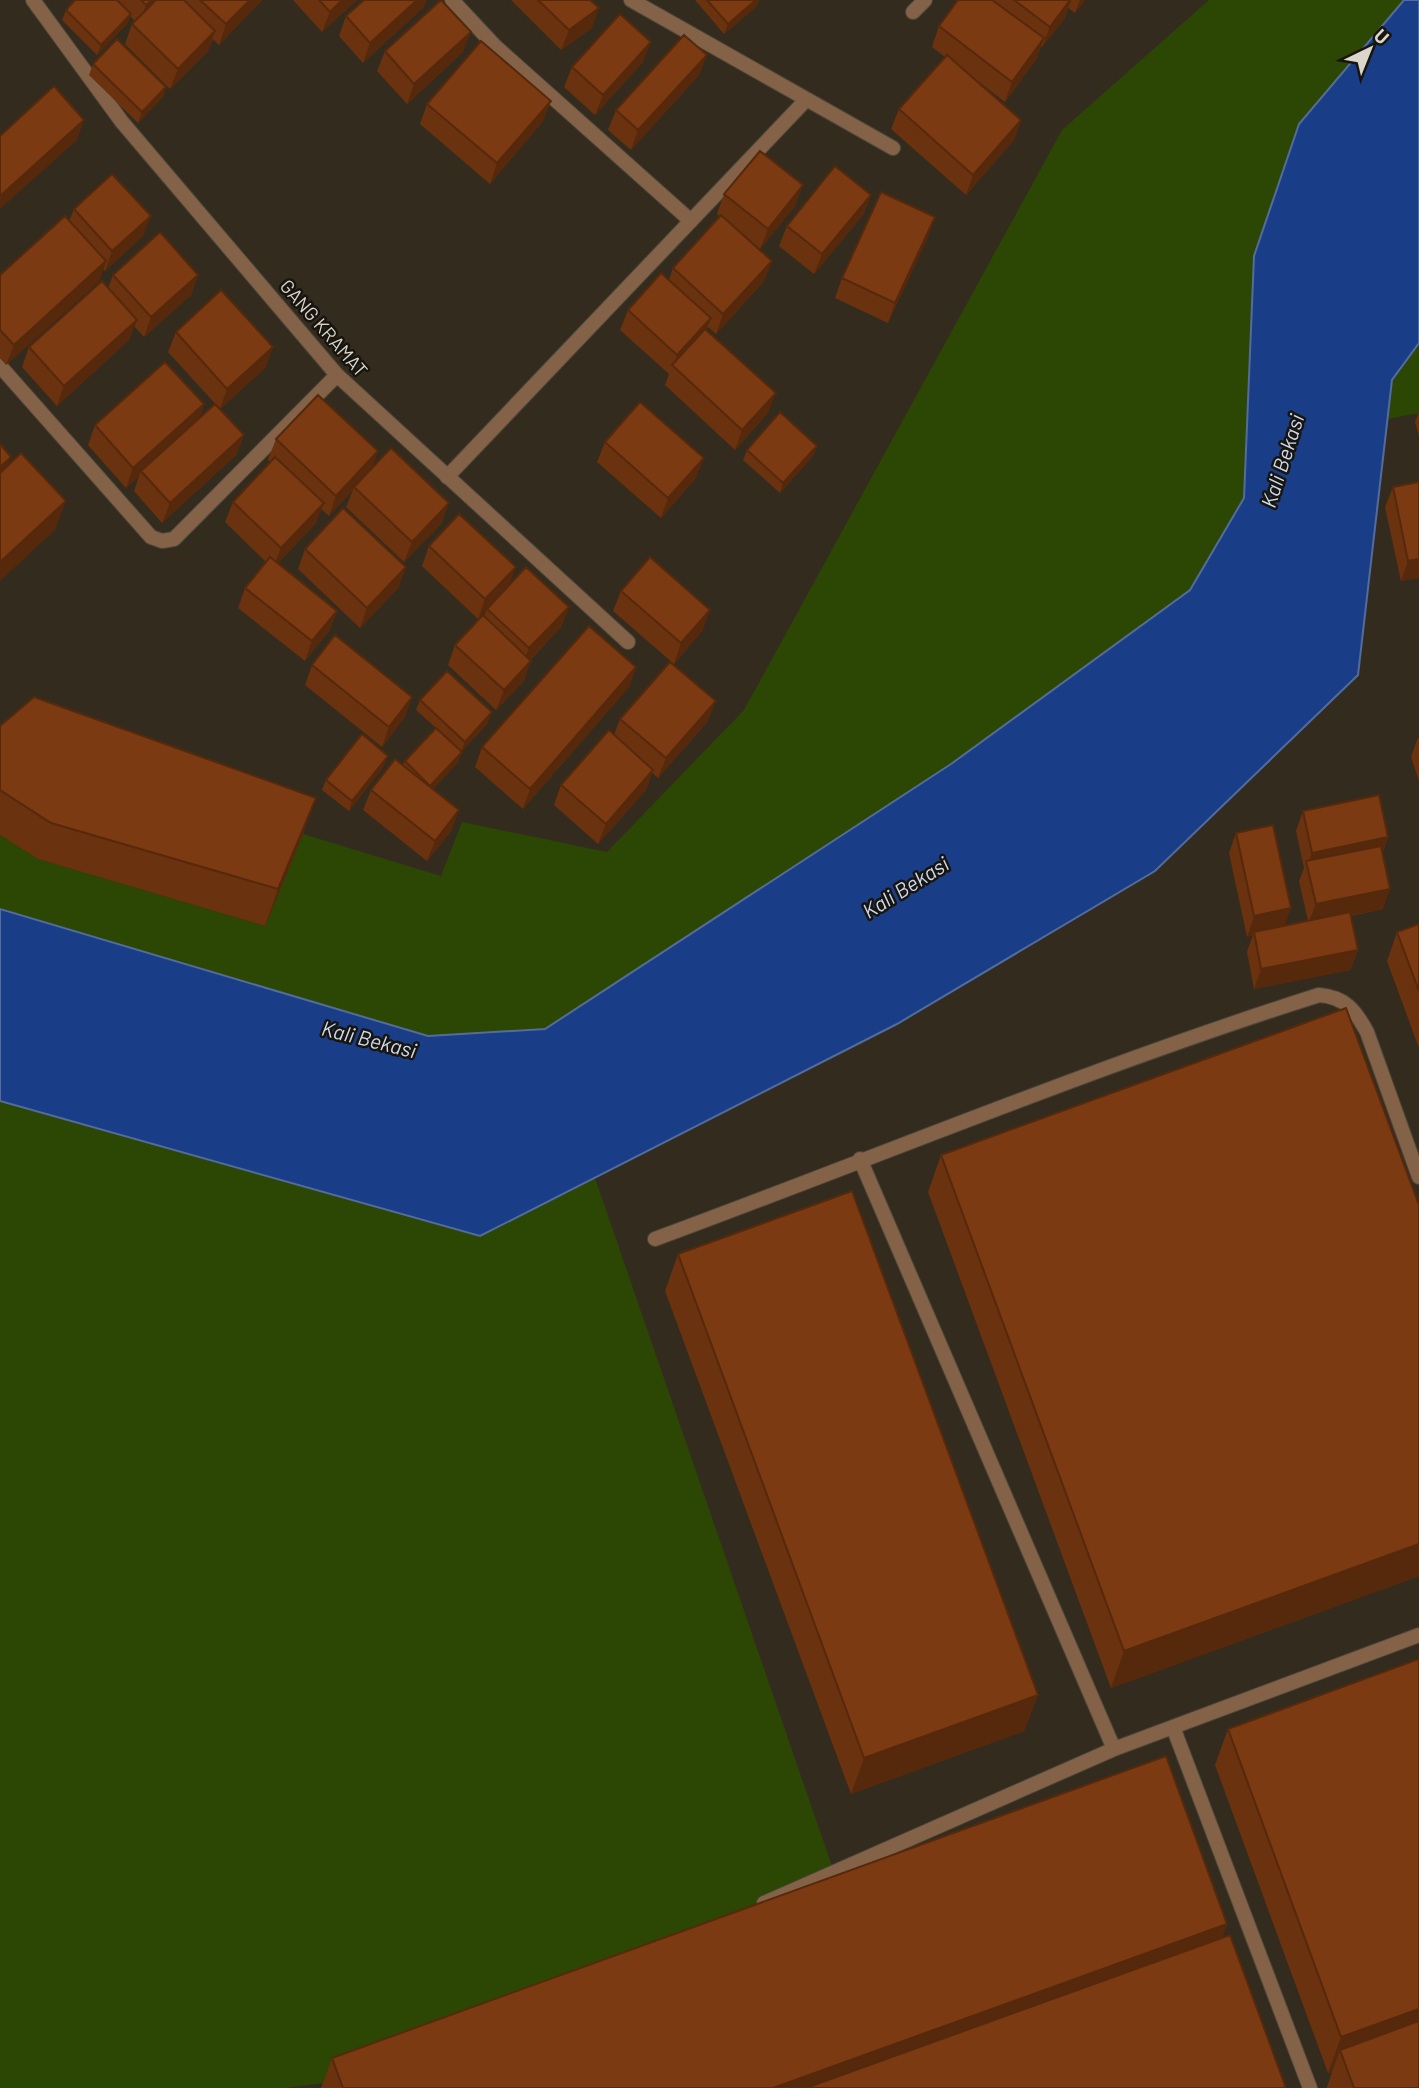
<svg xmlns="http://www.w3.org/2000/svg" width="1419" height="2088" font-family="Barlow,sans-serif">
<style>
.green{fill:#2c4604}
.water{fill:#193e87;stroke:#536c9c;stroke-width:2}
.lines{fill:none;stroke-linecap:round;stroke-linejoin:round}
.service-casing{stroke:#4e473a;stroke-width:16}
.minor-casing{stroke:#4e473a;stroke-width:16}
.service{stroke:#846248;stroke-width:14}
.minor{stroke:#846248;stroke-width:14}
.wall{fill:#6a320f}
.shaded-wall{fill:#56290c}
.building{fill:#7b3a11;stroke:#56290c;stroke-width:2}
.labels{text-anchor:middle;stroke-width:5;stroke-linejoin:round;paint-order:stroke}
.street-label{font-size:19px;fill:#dad6cc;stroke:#18150f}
.water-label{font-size:21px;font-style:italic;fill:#cdd9ee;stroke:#18150f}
</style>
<rect width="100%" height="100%" fill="#332c1e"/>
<path class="green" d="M1209,0H1404L1299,124L1254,256L1244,498L1190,590L951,764L545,1029L428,1036L0,911V835L38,859L265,926L303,834L441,876L462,822L607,852L744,710L1062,130Z
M1419,343V413L1388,419L1392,380Z
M0,1101L480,1236L595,1178L834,1872L368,2077L286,2088H0Z"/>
<path class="water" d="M1404,0H1419V343L1392,380L1358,675L1155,871L897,1024L480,1236L0,1101V909L428,1036L545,1029L951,764L1190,590L1244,498L1254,256L1299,124Z"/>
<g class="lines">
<g class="service-casing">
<path id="service" d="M860,1159L1114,1749
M655,1239C875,1158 1095,1066 1319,995C1345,997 1355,1010 1367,1032L1419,1177
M1173,1727L1310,2088
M764,1903L1114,1749L1419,1635"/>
</g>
<g class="minor-casing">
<path id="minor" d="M33,0L122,122L337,375L628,642
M452,0L495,46L691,221
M631,0L893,148
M913,12L925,0
M0,366L151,537L162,541L174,539L337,375
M447,477L805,101"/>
</g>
<use href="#service" class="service"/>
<use href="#minor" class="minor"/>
</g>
<path class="wall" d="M75,0H262L219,45L213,39L208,51L170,89L125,44L132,24L135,21L130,16L127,24L97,55L62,20L66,10Z
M293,0H357L322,32Z
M511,0H590L592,28L561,50Z
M695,0H759L756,7L724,34Z
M958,0H1085L1075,13L1068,8L1065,18L1042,47L1041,46L1037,58L1005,102L975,79L1021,120L1014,140L966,195L891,129L899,109L945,57L932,47L939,26Z
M424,7L363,63L339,36L346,16Z
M385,51L463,52L407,104L377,71Z
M707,55L699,75L631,150L608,130L616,110Z
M643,62L595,115L564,87L572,67Z
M93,64L166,87L163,97L138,123L89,75Z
M427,104L543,121L490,184L420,124Z
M724,194L796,205L760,249L744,236L772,261L764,281L716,334L708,327L706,330L768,413L735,450L665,385L669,374L620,330L628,310L669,280L673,268L720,217L717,214Z
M871,195L863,215L814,274L779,246L787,226Z
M74,209L143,236L105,271L103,269L99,281L6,365L0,358V275L69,221Z
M928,237L888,323L835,298L842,278Z
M113,275H198L191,295L144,337L134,326L129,340L57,406L22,367L29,347L108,288Z
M176,332L266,367L220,409L168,352Z
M204,404L198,420L244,435L236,455L162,523L134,491L139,476L126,488L88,445L95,425Z
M1419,412V436L1415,422Z
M276,439L378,451L371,469L442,523L404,562L346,507L353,490L329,516L321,509L316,523L277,564L337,611L329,631L305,661L238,608L245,588L266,562L225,522L233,502L270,462L268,460Z
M605,442L696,478L661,518L597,462Z
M817,446L813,456L780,493L743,460L747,450Z
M1419,482V578L1401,581L1385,507L1393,487Z
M429,546L509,584L569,607L561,627L530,660L524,681L496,710L448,665L455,645L484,616L486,610L478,619L422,566Z
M305,549L399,587L360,628L298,569Z
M621,591L703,630L674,664L613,611Z
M312,665L405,717L382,747L305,685Z
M636,667L629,687L523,809L475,767L482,747Z
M420,700L488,723L461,752L458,762L433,789L452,830L427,861L363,810L371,790L403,765L405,761L436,728L416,710Z
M620,719L708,721L658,778L652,773L646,790L598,844L554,805L561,785L614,735Z
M0,726L316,798L303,834L265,926L38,859L0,835Z
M1418,737L1419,740V781L1411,757Z
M384,766L349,811L322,790L326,780Z
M1303,811L1388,837L1382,854L1383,909L1351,916L1358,950L1350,970L1254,989L1247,952L1253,935L1247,937L1229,853L1236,833L1285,925L1308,921L1299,881L1304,868L1296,831Z
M1419,924V1048L1387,961L1397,932Z
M941,1155L1419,1205V1576L1111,1688L928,1192Z
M678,1254L1038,1695L1024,1731L851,1794L665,1291Z
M1228,1729L1419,2088H1327V2087L1332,2072L1328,2073L1215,1765Z
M1227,1924L1222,1938L1286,2088H321L332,2058Z"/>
<path class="shaded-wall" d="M152,0H164L139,25L146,5Z
M250,0H262L219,45L226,24Z
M342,0H357L322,32L330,12Z
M417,0H427L424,7L363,63L370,43Z
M756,0H759L756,7L724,34L728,24Z
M1070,0H1071L1065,18L1042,47L1050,27Z
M1080,0H1085L1075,13Z
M599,8L592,28L561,50L569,30Z
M131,14L127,24L97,55L101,45Z
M215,31L208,51L170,89L178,69Z
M471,32L463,52L407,104L414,84Z
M1044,38L1037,58L1005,102L1012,82Z
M651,42L643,62L595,115L603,95Z
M707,55L699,75L631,150L638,130Z
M166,87L163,97L138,123L142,112Z
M551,101L543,121L490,184L497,163Z
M84,120L77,140L0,209V196Z
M1021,120L1014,140L966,195L973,175Z
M803,185L796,205L760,249L768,229Z
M871,195L863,215L814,274L822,254Z
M151,216L143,236L105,271L112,251Z
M935,217L928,237L888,323L895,303Z
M106,261L99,281L6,365L14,345Z
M772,261L764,281L716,334L723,314Z
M198,275L191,295L144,337L151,317Z
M711,318L703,338L673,366L677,355Z
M137,320L129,340L57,406L64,386Z
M273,347L266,367L220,409L227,389Z
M776,393L768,413L735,450L742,430Z
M204,404L196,424L141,471L139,476L126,488L133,468Z
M244,435L236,455L162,523L170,503Z
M817,446L813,456L780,493L783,483Z
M378,451L371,471L354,487L353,490L329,516L336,496Z
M11,457L4,477L0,480V467Z
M704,458L696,478L661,518L668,498Z
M66,501L55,530L0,581V562Z
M324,503L316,523L273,568L281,548Z
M449,503L442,523L404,562L412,542Z
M1419,559V578L1401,581L1408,561Z
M406,567L399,587L360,628L367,608Z
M516,567L508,587L478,619L485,599Z
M569,607L561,627L521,668L529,648Z
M710,610L703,630L674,664L681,643Z
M337,611L329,631L305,661L312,641Z
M531,661L524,681L496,710L504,690Z
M636,667L629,687L523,809L530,789Z
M412,697L405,717L382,747L389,727Z
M716,701L708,721L658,778L666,758Z
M492,712L488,723L461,752L465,742Z
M462,752L458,762L426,796L430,786Z
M388,756L384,766L349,811L352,801Z
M653,770L646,790L598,844L606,824Z
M316,798L303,834L265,926L278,889Z
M459,810L452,830L427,861L435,841Z
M1388,837L1381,857L1307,866L1312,853Z
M1390,889L1383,909L1308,924L1316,904Z
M1291,908L1284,928L1254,932L1253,935L1247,937L1254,916Z
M1358,950L1350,970L1254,989L1261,969Z
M1419,1544V1576L1111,1688L1124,1651Z
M1038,1695L1024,1731L851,1794L864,1758Z
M1227,1924L1214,1960L861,2088H773Z
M1419,2009V2041L1340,2050L1332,2072L1328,2073L1341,2037Z"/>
<path class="building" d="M75,0H117L131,14L101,45L66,10Z
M141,0H152L146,5Z
M156,0H184L215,31L178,69L132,24Z
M200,0H250L226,24Z
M319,0H342L330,12Z
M364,0H417L370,43L346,16Z
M441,0L471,32L414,84L385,51Z
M538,0H590L599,8L569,30Z
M707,0H756L728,24Z
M958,0H992L1044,38L1012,82L939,26Z
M1014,0H1070L1050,27Z
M620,14L651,42L603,95L572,67Z
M684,35L707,55L638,130L616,110Z
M117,39L166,87L142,112L93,64Z
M481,41L551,101L497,163L427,104Z
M947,55L1021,120L973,175L899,109Z
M54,86L84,120L0,196V136Z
M760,151L803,185L768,229L724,194Z
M835,166L871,195L822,254L787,226Z
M112,174L151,216L112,251L74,209Z
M881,192L935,217L895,303L842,278Z
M721,215L772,261L723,314L673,268Z
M65,216L106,261L14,345L0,330V275Z
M160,232L198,275L151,317L113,275Z
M661,273L711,318L677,355L628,310Z
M102,281L137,320L64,386L29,347Z
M221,290L273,347L227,389L176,332Z
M705,329L776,393L742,430L672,365Z
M165,362L204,404L133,468L95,425Z
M318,395L378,451L336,496L276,439Z
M640,402L704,458L668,498L605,442Z
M215,404L244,435L170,503L141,471Z
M780,412L817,446L783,483L747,450Z
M0,444L11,457L0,467Z
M391,448L449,503L412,542L354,487Z
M21,453L66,501L0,562V473Z
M275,457L324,503L281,548L233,502Z
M1419,482V559L1408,561L1393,487Z
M343,508L406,567L367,608L305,549Z
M459,514L516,567L485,599L429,546Z
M270,557L337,611L312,641L245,588Z
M650,557L710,610L681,643L621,591Z
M526,567L569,607L529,648L487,609Z
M483,615L531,661L504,690L455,645Z
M589,626L636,667L530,789L482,747Z
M335,635L412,697L389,727L312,665Z
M670,662L716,701L666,758L620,719Z
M447,671L492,712L465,742L420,700Z
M34,697L316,798L278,889L51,823L0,790V726Z
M436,728L462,752L430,786L405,761Z
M609,730L653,770L606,824L561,785Z
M362,734L388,756L352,801L326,780Z
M395,759L459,810L435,841L371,790Z
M1379,795L1388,837L1312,853L1303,811Z
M1273,825L1291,908L1254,916L1236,833Z
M1381,846L1390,889L1316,904L1306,861Z
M1350,912L1358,950L1261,969L1254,932Z
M1419,924V991L1397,932Z
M1346,1008L1419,1205V1544L1124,1651L941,1155Z
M852,1191L1038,1695L864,1758L678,1254Z
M1419,1659V2009L1341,2037L1228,1729Z
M1166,1756L1227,1924L773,2088H343L332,2058Z
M1230,1935L1286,2088H806Z
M1419,2021V2088H1354L1340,2050Z"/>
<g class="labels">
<g class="street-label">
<text transform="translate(324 328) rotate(49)" y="7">GANG KRAMAT</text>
</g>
<g class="water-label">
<text transform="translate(1283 461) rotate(-72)" y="7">Kali Bekasi</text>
<text transform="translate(906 888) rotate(-32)" y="7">Kali Bekasi</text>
<text transform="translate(369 1040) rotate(14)" y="7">Kali Bekasi</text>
</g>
</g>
<g transform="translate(1370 49) rotate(43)" stroke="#18150f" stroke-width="5" paint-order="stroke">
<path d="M0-5L12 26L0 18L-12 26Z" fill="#dad6cc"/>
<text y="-10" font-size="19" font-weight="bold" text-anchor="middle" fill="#dad6cc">U</text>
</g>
</svg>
